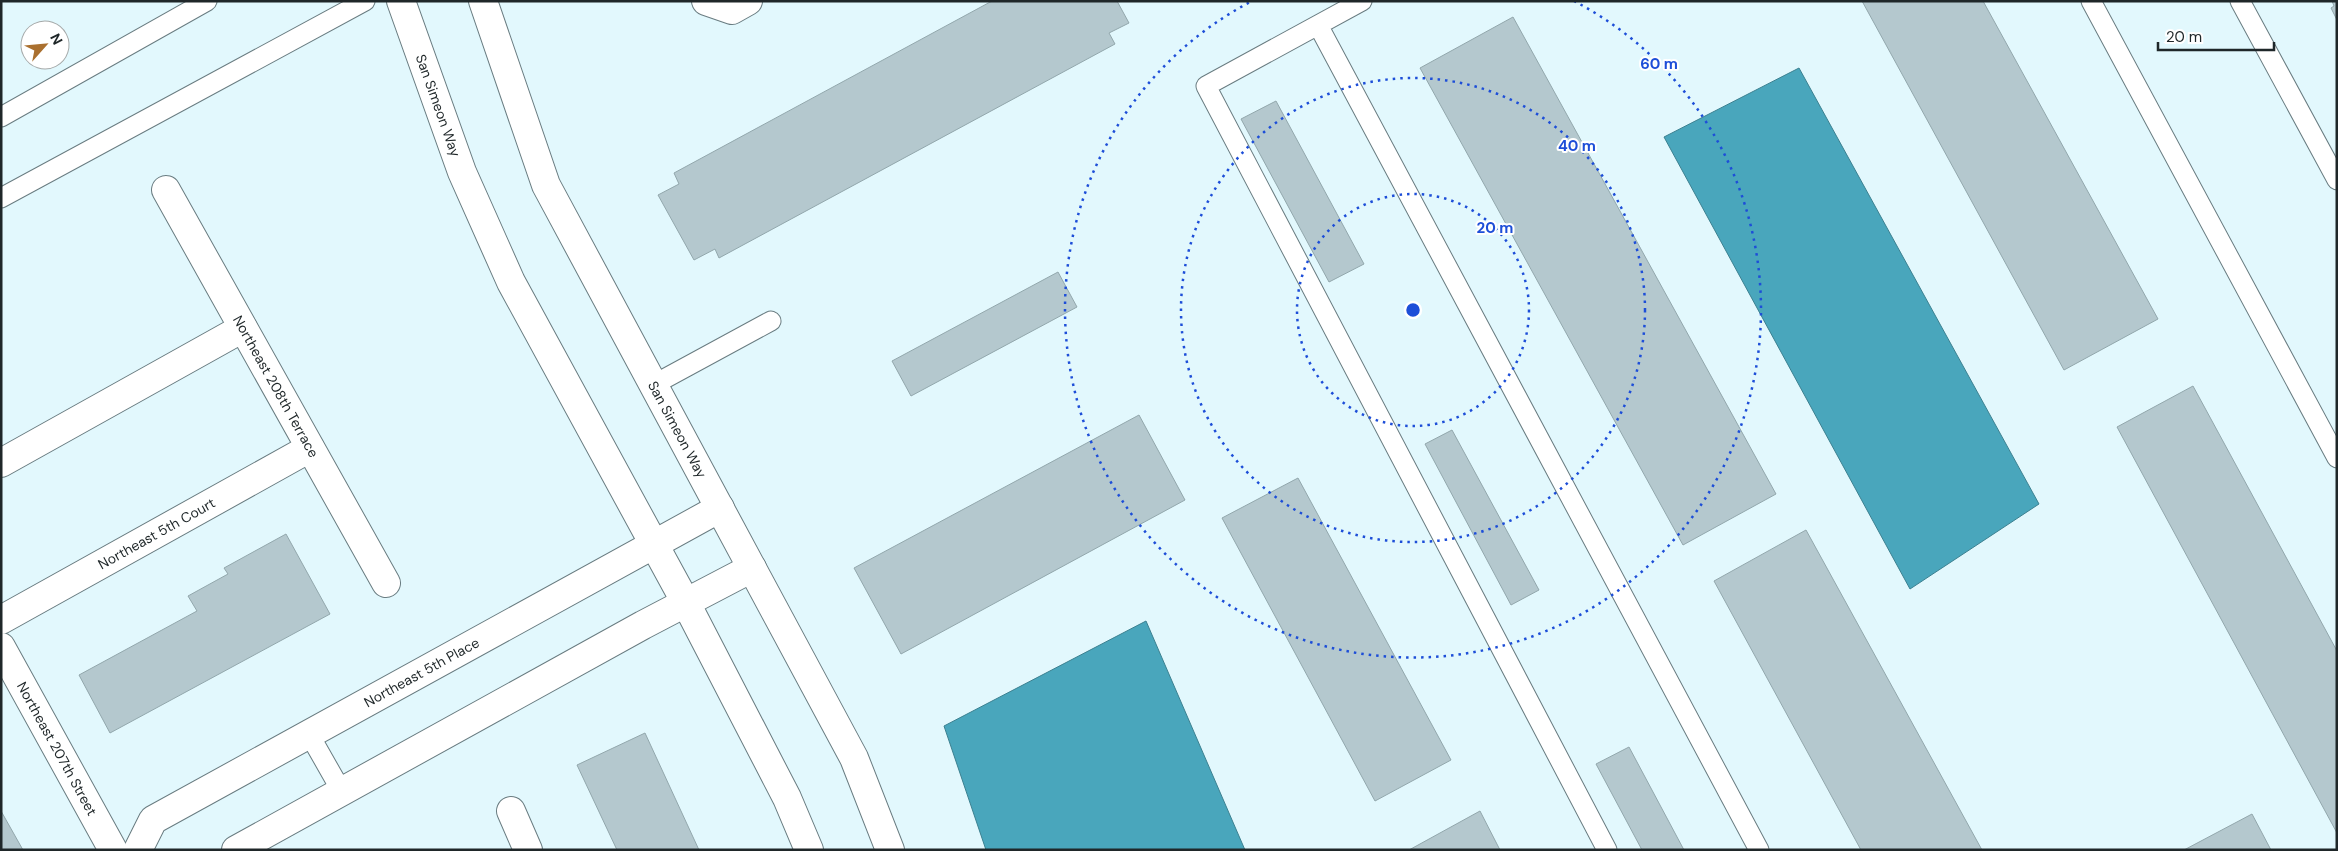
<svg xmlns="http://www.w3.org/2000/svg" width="2338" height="851" font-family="'DM Sans',sans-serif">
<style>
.water{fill:#49a6bc;stroke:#3c8090}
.building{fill:#b4c8ce;stroke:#92a7ac}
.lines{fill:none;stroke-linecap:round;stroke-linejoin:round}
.lane-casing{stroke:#697c81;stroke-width:21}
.street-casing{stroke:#697c81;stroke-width:30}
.secondary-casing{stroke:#697c81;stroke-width:30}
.lane{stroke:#fff;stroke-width:19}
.street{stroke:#fff;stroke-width:28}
.secondary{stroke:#fff;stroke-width:28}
.ring{fill:none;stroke:#1d4ed8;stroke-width:2.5;stroke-dasharray:2.5 5}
.labels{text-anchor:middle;stroke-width:4;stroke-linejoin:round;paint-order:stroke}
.street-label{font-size:14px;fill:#1f2729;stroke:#fff}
.centre{fill:#1d4ed8;stroke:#fff;stroke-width:2.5}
.ring-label{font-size:15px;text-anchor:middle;font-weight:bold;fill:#1d4ed8;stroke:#fff;stroke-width:4;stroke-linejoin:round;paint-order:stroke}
</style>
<rect width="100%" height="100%" fill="#e2f8fd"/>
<path class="water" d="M1799,68L2039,504L1910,589L1664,137Z
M1146,621L1245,850H986L944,726Z"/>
<path class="building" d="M992,1H1117L1129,23L1109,33L1115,44L719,258L715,249L694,260L658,195L679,184L674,173Z
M1862,1H1983L2158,319L2064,370Z
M2332,1H2337V20L2331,8L2334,6Z
M1513,17L1776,494L1683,545L1420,68Z
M1276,101L1364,264L1329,282L1241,119Z
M1058,272L1077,307L911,396L892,361Z
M2193,386L2337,651V833L2117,427Z
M1139,415L1185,500L901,654L854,568Z
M1452,430L1539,590L1511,605L1425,444Z
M1298,478L1451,760L1375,801L1222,518Z
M1806,530L1982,850H1861L1714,581Z
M286,534L330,614L110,733L79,675L197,611L188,596L228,574L224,568Z
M645,733L699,850H617L577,765Z
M1629,747L1684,850H1642L1596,764Z
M1,811L23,850H1Z
M1480,811L1500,850H1409Z
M2252,814L2271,850H2184Z"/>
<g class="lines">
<g class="lane-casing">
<path id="lane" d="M1362,1L1206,86L1607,850
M2091,1L2337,458
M2240,1L2337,180
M1318,25L1759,850
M1,117L207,1
M1,198L365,1
M653,385L771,321
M309,734L342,792"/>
</g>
<g class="street-casing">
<g id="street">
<path d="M706,1L732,10L748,1"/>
<path id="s1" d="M166,190L386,583"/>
<path d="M1,463L243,328"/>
<path id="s2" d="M1,620L310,448"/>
<path id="s3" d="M1,647L113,850"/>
<path d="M511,811L528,850"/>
<path id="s4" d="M138,850L153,820L720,508"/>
<path d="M236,850L643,625L752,568"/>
</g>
</g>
<g class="secondary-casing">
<g id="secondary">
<path id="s5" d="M401,1L462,172L511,282L686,603L787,798L809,850"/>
<path id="s6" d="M483,1L546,185L854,758L890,850"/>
</g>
</g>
<use href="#lane" class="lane"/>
<use href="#street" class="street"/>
<use href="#secondary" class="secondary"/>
</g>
<g class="ring">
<circle cx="1413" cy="310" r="116"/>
<circle cx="1413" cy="310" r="232"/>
<path d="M1574 1A348 348 0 1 1 1252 1"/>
</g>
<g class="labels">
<g class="street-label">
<text dy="5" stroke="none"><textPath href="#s5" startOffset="111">San Simeon Way</textPath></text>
<text dy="5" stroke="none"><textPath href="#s1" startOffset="225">Northeast 208th Terrace</textPath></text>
<text dy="5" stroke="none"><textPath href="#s6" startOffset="472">San Simeon Way</textPath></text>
<text dy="5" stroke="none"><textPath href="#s2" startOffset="178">Northeast 5th Court</textPath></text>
<text dy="5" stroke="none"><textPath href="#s4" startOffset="340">Northeast 5th Place</textPath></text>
<text dy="5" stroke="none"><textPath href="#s3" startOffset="116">Northeast 207th Street</textPath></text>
</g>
</g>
<circle cx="1413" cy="310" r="8" class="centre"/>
<g class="ring-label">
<text x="1659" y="69">60 m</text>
<text x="1577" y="151">40 m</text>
<text x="1495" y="233">20 m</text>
</g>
<rect width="2338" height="851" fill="none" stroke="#1f2729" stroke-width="5"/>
<g transform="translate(45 45) rotate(63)"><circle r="24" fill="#ffffff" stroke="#a5a9a9"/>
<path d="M0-4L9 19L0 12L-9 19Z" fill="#aa702f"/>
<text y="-8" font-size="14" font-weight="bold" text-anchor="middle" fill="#1f2729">N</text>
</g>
<path d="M2158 42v8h116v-8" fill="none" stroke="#1f2729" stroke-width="2.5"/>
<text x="2166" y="42" font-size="15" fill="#1f2729" stroke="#ffffff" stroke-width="4" paint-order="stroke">20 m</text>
</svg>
